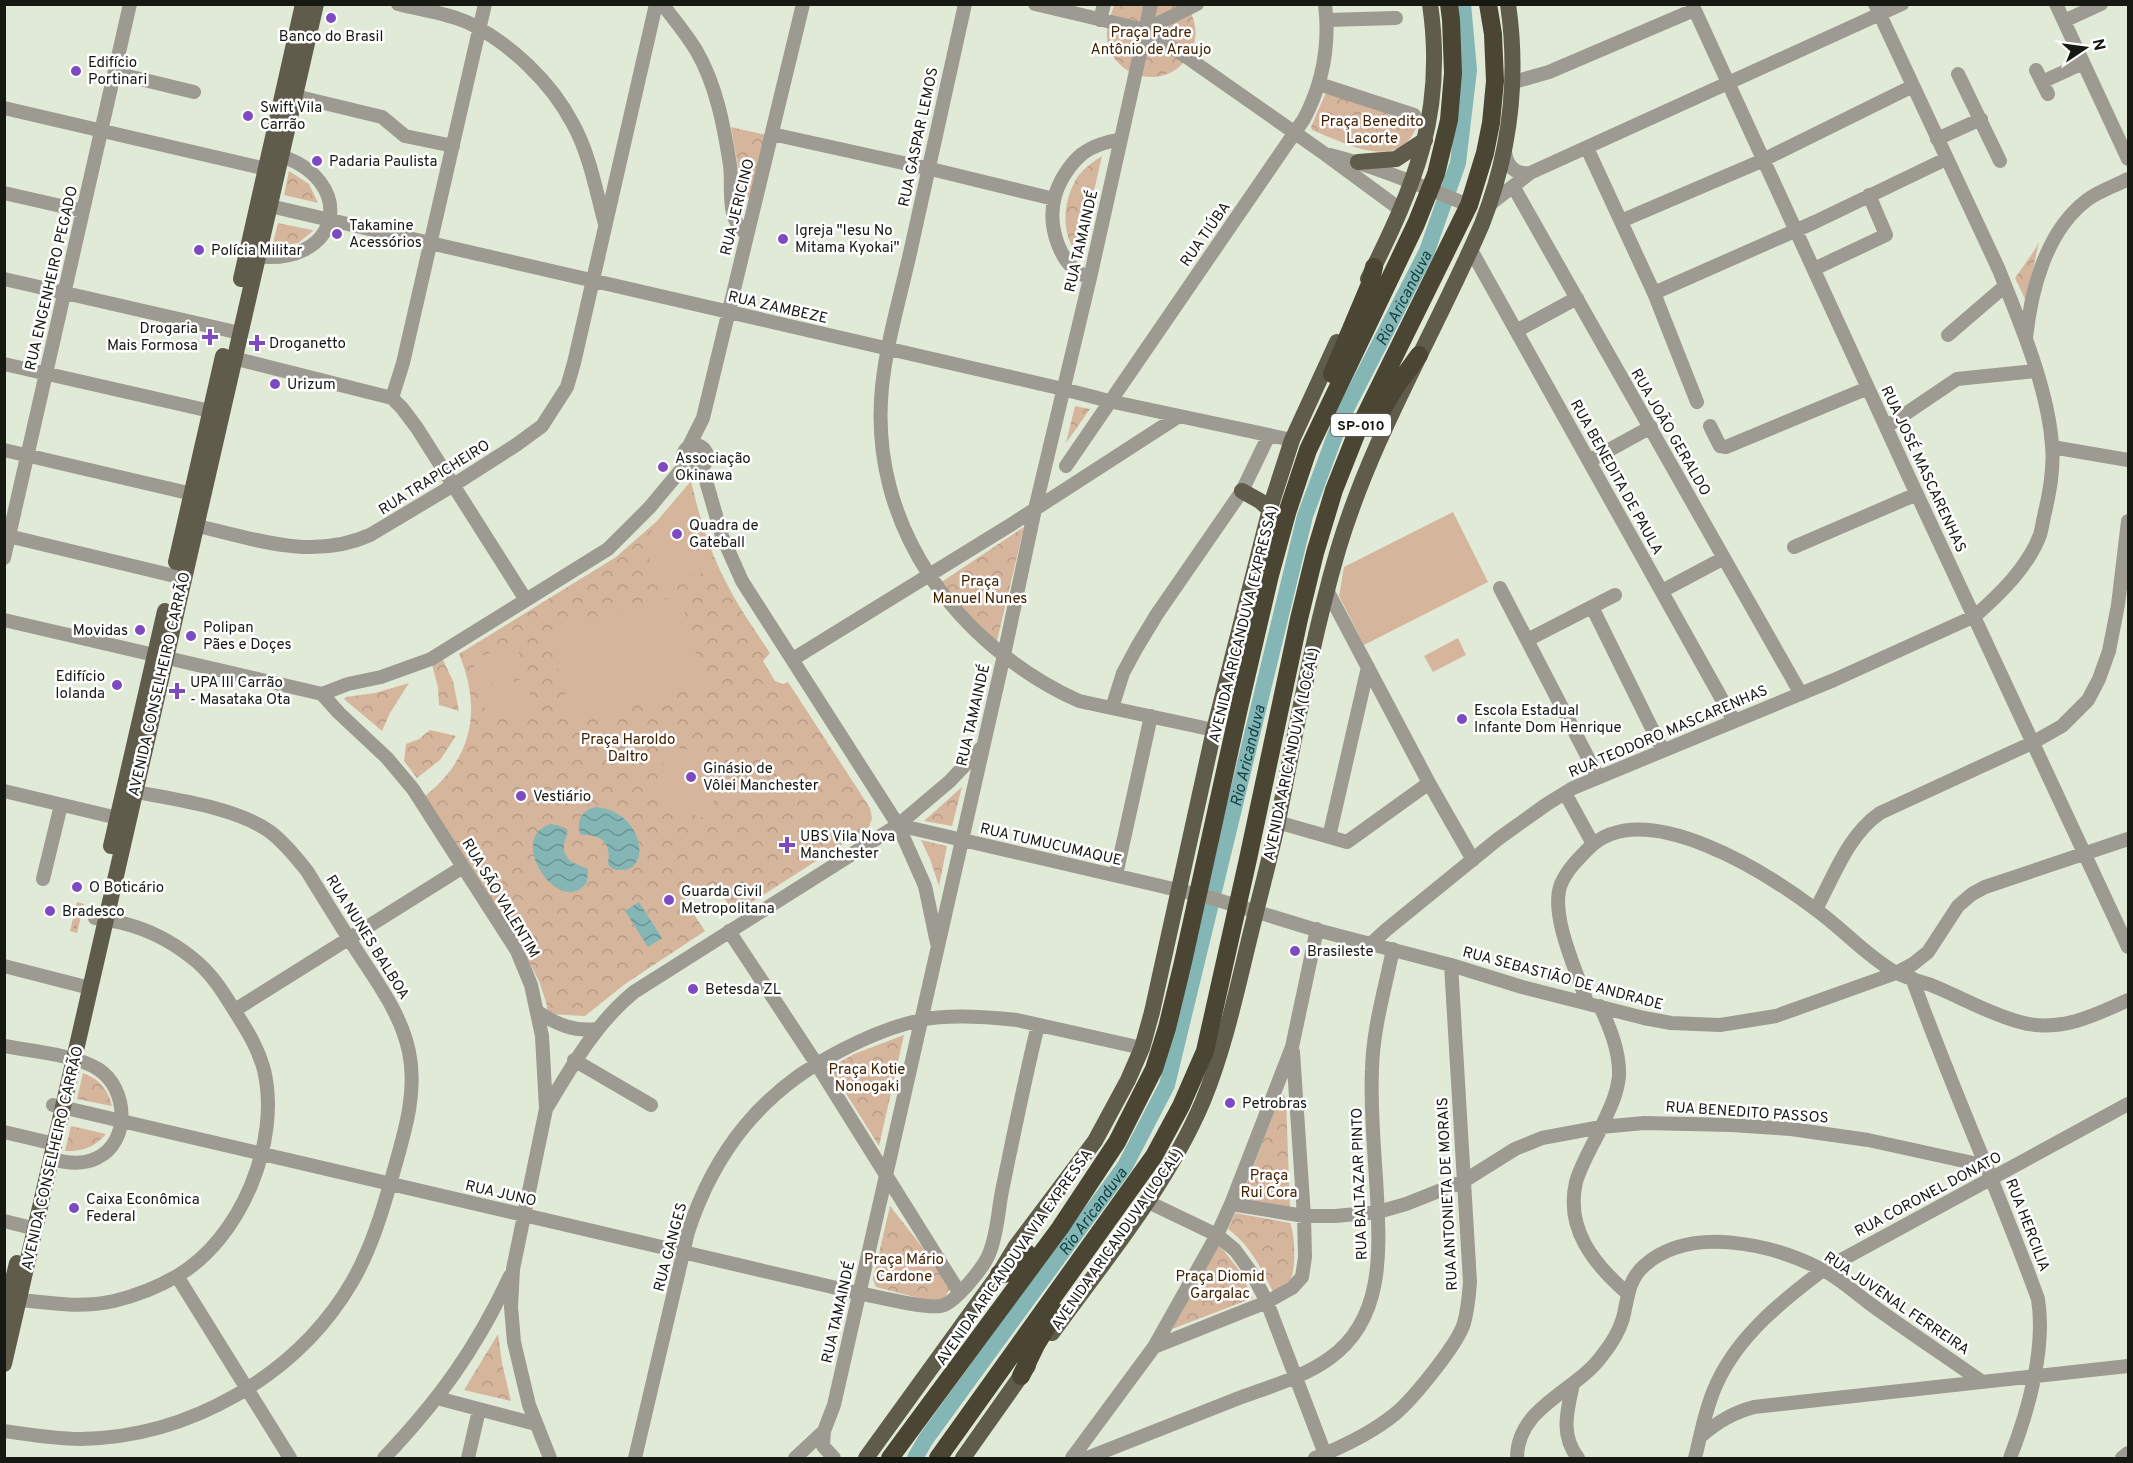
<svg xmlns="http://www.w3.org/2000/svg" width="2133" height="1463" font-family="Overpass,sans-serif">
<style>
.park{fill:url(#park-crowns)}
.garden{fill:url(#garden-dots)}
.pitch{fill:#d6b59d}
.water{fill:url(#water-waves)}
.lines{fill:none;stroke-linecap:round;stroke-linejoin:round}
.river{stroke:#84b6b6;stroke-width:16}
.minor{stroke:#9d9a91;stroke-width:14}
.major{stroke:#605c4c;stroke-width:16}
.highway{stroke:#4b4634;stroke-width:18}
.poi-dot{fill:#7d4ac2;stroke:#fff;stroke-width:2}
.labels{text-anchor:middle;stroke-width:5;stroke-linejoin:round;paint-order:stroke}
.shield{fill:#fff;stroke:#5c5e59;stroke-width:1.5}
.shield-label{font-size:14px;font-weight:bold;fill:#161912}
.park-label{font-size:15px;fill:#422101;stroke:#fff}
.poi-label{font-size:15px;fill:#161912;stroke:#fff;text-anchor:start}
.street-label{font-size:15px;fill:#161912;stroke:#fff}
.water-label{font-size:16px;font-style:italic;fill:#134142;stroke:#fff}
</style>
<defs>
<pattern id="park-crowns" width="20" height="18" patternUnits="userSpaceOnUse" patternTransform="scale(1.5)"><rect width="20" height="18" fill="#d6b59d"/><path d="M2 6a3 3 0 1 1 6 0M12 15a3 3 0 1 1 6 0" fill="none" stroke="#b79b86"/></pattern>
<pattern id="garden-dots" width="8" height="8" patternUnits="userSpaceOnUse" patternTransform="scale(1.5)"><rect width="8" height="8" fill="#d6b59d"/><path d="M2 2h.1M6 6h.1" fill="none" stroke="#b79b86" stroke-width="1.8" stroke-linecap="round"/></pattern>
<pattern id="water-waves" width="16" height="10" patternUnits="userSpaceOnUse" patternTransform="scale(1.5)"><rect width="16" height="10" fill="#84b6b6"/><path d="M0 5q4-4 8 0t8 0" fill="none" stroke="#6b9393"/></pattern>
</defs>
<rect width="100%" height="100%" fill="#e1ead6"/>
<path class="park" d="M1115,5H1186C1194,15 1198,31 1194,44C1173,107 1079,72 1115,5Z
M1326,92L1386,113L1391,116L1397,113L1419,119C1404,176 1347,144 1312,130L1311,127Z
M731,127L766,135L751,197L745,198L743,195Z
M1102,156L1079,256C1059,235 1063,197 1079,175C1085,168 1094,161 1102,156Z
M289,171L309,184L318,203L284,195Z
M278,223L312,230L313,231L298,243L272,247Z
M2039,242L2026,301L2015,278L2034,251Z
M1075,406L1090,409L1066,443Z
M691,481C699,516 709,550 726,582C738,607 755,630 770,653L763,661L775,681L783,684L788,682L870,808L872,818L869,827L735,913L713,883L684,900L705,931L625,984L585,1016L548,1014L546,1002L539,981L521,947L425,796C473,758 482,709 459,654L616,557L657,521Z
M1024,527L997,641L965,616L940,583Z
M443,660L453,681L459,711L439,705L438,687L432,665Z
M409,683L390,713L382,731L344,699L346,697L375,693Z
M430,730L456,736L440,760L417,778L404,761L406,744L419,739Z
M962,787L952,826L924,821Z
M921,840L947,846L939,886L930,859Z
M904,1035L879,1146L830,1068L854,1054Z
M83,1073C99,1079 108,1089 112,1106L77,1099Z
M1281,1094L1284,1095L1286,1099L1290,1209L1241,1199Z
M71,1126L76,1127L106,1134C95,1147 82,1152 65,1151Z
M890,1206L927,1253L949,1286V1290L945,1298L934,1302L876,1287L873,1279Z
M1235,1213L1290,1223C1295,1233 1297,1273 1289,1281C1285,1285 1278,1289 1273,1292C1262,1269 1249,1244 1228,1229Z
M1217,1242L1239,1270L1253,1298L1172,1329Z
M498,1334L502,1363L511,1401L464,1390Z"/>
<path class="garden" d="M77,902L84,904L77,933L70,931Z"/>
<path class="pitch" d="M686,494H690L693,497L715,569L656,586C649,581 649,574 647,566L651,565L643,541Z
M1453,512L1488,582L1364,645L1339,596L1344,567Z
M680,595L704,684L573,723L548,632Z
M1458,638L1466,655L1433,672L1424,656Z
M517,646L525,674L479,687L472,658Z
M525,678L534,710L488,722L480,691Z
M676,747L725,759L709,819L662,807L665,795L657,793L664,759L672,760Z"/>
<path class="water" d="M596,807C644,811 653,873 619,870C614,870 611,868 608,864C610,852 608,839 594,836C589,834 585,836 580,834C576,820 582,810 596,807Z
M551,824L560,826L567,831C567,837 564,841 564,846C563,862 577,864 588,869L587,882C560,920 504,837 551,824Z
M639,902L662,938L648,947L625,911Z"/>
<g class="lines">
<path class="river" id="s1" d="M915,1458L926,1439L1125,1166L1167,1085L1305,516L1342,417L1427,251L1458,163L1469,70L1463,4"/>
<path class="minor" d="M398,4C420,10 448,13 469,23C511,44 551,82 573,124C590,155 596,191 605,224
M662,4C674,19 686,34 696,50C716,84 724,126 730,165C733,188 725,220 747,234
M965,4C947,84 929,164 912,244C902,291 887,339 882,387C868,525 956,645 1079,701L1214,730
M1035,4L1145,30L1191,60L1325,154L1401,210
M1692,4L1907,473L2128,947
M2056,4L2128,159
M1100,20L1104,4
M1327,20L1396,18
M2064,21L2101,4
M1145,30L1197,4
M2036,70L2048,94
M115,73L194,92
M1958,74L2000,161
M1514,82L1549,72L1694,10
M2042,82L2083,63
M1319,84L1414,115
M295,96L382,117L405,136L453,146
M4,108L275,171
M772,134L935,170L1054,199
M1937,139L1981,119
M1587,148L1654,293L1697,402
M1505,152C1507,166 1515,175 1530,173
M1330,155C1378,167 1423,187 1469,205
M1513,186L1801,694
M4,193L83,211
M261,204L1063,389L1109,401L1292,440
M1489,205L1530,173L1902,4
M1621,221L1759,162L1913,86
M1471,250L1734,721
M248,255C343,272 361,177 274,154
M1814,269L1886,235L1869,195
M1090,278C1059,268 1047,225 1055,196C1059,181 1070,164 1082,154C1094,145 1107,142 1121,139
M4,279L240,333
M1654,293L1815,222L1946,159
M1516,331L1577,298
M1948,335L2005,286
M2026,338C2031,290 2046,231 2087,200C2099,191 2115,186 2128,179
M225,356L392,398L402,408L417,428L526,600
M4,364L219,413
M392,398L403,363L485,4
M1710,426L1720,446L1726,447L1868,388
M1886,427L1957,379L2035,371
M683 457a12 12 0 1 1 24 0a12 12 0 1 1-24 0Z
M689,446L703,418L803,4
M2052,447L2128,460
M4,450L201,496
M1589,461L1651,427
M1066,466L1304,119C1323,83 1330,45 1325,4
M702,467L722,536L742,581L898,825L925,886L937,943
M189,524C249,537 310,562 370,535L452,486L516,445L542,426L567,387L574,363L656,4
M4,535L183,578
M1794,547L1917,494
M4,558L130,4
M1500,588L1598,777
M1662,591L1724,558
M1328,592L1429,783L1473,860
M1592,607L1663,751
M4,620L322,694
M1527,640L1615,595
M793,659L1012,524L1179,416
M322,694L339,713L387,758L413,789L517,951L531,985L542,1036L546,1109L513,1269L511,1307L514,1342L529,1405L550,1458
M322,694L348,684L381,677L431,659L608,549L650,507L685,465
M1112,708L1123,673L1137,647L1157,614L1242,491L1269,435
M4,791L126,820
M1565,793L1593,844
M1277,822L1347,842L1429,783
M898,825L1208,897L1313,929L1451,965L1522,987L1644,1018L1671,1023L1720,1025L1776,1016L1896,973L1913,964L1928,952L1958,906L1972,894L1985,887L2128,839
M1329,837L1368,667
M1116,875L1151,716
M43,879L61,805
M1816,909C1834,876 1848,835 1880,813L2034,742L2062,726L2088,700L2099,679L2109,651L2118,605L2128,521
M729,931L816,1063L959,1292
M1372,943L1386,930L1498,839L1547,804L1573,788L1834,680L1975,616C2000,594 2028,567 2040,535C2042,528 2043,520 2045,512C2050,491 2054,466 2052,445C2048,388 2020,323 1999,270L1875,4
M4,966L90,988
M1912,978C1951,1087 1999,1191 2038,1299C2046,1349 2028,1412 2010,1458
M1587,1002C1577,972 1549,914 1561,884C1567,870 1578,859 1589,848C1644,794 1767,873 1815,909C1842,928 1864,954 1893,971C1905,978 1919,981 1931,985C1961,997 1989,1014 2020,1022C2058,1033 2094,1016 2128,1000
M1600,1006C1610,1028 1620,1052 1619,1076C1617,1097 1607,1114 1599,1132C1591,1148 1581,1165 1576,1182C1565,1229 1594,1264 1627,1293
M235,1010L463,867
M538,1012C556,1024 574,1032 597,1029
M4,1046C31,1051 76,1055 98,1069C128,1088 131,1142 97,1158C83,1165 66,1163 52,1159
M574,1060L651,1105
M53,1105L858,1293C876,1296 930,1311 944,1305C957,1300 984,1267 989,1254C998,1233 998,1208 1003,1186C1014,1133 1025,1078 1038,1025
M546,1109C572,1066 595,1024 634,992L898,825L950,781L983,746
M4,1132L55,1144
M1146,1201L1217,1235L1235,1250L1251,1272L1267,1302L1325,1454
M1231,1204L1304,1216H1335L1378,1212L1406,1204L1464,1181L1515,1149L1542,1138L1601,1127L1644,1123L1731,1125L1791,1129L1868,1140L1987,1166
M4,1221L36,1229
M177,1276L290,1458
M10,1299C45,1302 78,1309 114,1301C135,1296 158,1287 177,1276C241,1239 281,1141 264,1070C258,1048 248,1032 236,1013C223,992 211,972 191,957C172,942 149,930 126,924C116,921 105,920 95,918
M1154,1347L1267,1302L1292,1288L1302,1277L1305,1257L1304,1216L1293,1052
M1573,1384C1567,1411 1560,1435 1578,1458
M437,1398L536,1424
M4,1431C30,1435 55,1439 81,1439C189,1437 297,1376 352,1282C371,1249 382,1213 392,1177C403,1137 418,1094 409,1052C401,1013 376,981 355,948C339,923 323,897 307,871C296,857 284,842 269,831C233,806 170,799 126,790
M824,1431L823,1446L834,1458
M1701,1436C1718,1422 1732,1413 1754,1407L2128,1366
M384,1458C439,1400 476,1349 510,1276
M468,1458L479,1410
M635,1458L688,1232C715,1150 763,1090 840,1051C865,1038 893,1026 921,1020C948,1014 989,1017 1017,1020L1142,1048
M795,1458L824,1431L834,1405L1004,655L1035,509L1090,278L1151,4
M1072,1458L1154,1347L1217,1235L1231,1204L1292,1047L1317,929
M1087,1458C1138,1438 1189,1418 1239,1398C1269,1387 1304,1377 1330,1358C1383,1320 1380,1254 1377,1196C1375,1155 1370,1111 1372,1069C1373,1028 1385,989 1393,949
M1315,1458C1342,1447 1372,1433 1395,1414C1413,1399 1458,1344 1464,1323C1468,1309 1469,1295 1470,1282L1451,965
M1517,1458C1517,1407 1575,1392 1601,1357C1610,1346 1619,1332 1623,1318C1628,1298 1628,1279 1645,1265C1691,1225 1772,1244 1821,1269C1838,1277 1854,1292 1869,1303C1906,1330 1944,1355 1981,1381
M1695,1458C1701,1434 1706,1406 1717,1383C1739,1335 1782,1301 1823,1270L2128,1104
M2122,1458L2128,1453"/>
<path class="major" d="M1358,162L1396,159L1425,140
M241,279L303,4
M1368,279C1415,184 1446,113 1430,4
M1242,491L1260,501L1270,510
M176,562L223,356
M111,846L165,611
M4,1316L17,1263
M1052,1333C1105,1260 1168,1184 1203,1101C1225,1047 1237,989 1251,932C1260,895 1270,858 1278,821C1296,730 1312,639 1338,550C1372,436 1435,333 1482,224C1510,153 1519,80 1508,4
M4,1364L316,4
M866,1458L999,1274L1016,1246L1095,1141L1128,1080L1142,1048L1152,1012L1214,730L1271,505L1292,440L1337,342
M963,1458L1028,1366"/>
<path class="highway" d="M1332,374L1370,284L1374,267
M1373,426L1395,388L1419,355
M999,1274C1014,1275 1020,1263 1027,1253
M1021,1376L1036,1345L1056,1312
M890,1458L1060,1228L1117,1142L1154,1069L1167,1028L1183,962L1239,708L1270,575L1287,513L1308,450L1416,224L1436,174L1449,120L1453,73L1451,20L1449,4
M938,1458L1154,1156L1181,1106L1205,1051L1248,859L1299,619L1315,553L1334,490L1357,432L1469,205L1485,153L1491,123L1495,81L1493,34L1488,4"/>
</g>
<g class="poi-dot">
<circle cx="331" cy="18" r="6"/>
<circle cx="76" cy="71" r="6"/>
<circle cx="248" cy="116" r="6"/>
<circle cx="317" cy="161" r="6"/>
<circle cx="337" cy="234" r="6"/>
<circle cx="783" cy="239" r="6"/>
<circle cx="199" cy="250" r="6"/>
<path d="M207 328h6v6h6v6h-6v6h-6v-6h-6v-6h6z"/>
<path d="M254 334h6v6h6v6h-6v6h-6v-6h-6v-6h6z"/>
<circle cx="275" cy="384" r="6"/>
<circle cx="663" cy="467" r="6"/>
<circle cx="677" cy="534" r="6"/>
<circle cx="140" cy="630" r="6"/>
<circle cx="191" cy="636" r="6"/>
<circle cx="117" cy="685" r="6"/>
<path d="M174 682h6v6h6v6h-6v6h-6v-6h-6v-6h6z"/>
<circle cx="1462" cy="719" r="6"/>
<circle cx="691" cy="777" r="6"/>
<circle cx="521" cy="796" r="6"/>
<path d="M784 836h6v6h6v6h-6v6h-6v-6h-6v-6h6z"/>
<circle cx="77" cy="887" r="6"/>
<circle cx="669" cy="900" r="6"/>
<circle cx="50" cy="911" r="6"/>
<circle cx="1295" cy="951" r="6"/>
<circle cx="693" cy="989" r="6"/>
<circle cx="1230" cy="1103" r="6"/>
<circle cx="74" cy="1208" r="6"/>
</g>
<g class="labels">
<rect class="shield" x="1331" y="414" width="60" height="22" rx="4.5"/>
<g class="shield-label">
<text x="1361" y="430">SP-010</text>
</g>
<g class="park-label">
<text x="1151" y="37">Praça Padre<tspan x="1151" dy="17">Antônio de Araujo</tspan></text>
<text x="1372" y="126">Praça Benedito<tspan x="1372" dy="17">Lacorte</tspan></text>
<text x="980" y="586">Praça<tspan x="980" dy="17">Manuel Nunes</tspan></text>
<text x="628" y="744">Praça Haroldo<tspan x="628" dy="17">Daltro</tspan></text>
<text x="867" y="1074">Praça Kotie<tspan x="867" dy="17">Nonogaki</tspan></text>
<text x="1269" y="1180">Praça<tspan x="1269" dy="17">Rui Cora</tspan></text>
<text x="904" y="1264">Praça Mário<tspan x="904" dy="17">Cardone</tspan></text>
<text x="1220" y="1281">Praça Diomid<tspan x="1220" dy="17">Gargalac</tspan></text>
</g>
<g class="poi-label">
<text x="331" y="41" text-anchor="middle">Banco do Brasil</text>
<text x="88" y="67">Edifício<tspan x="88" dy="17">Portinari</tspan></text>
<text x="260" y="112">Swift Vila<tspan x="260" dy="17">Carrão</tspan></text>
<text x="329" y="166">Padaria Paulista</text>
<text x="349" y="230">Takamine<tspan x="349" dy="17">Acessórios</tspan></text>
<text x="795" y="235">Igreja "Iesu No<tspan x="795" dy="17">Mitama Kyokai"</tspan></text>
<text x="211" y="255">Polícia Militar</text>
<text x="198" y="333" text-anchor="end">Drogaria<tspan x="198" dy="17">Mais Formosa</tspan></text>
<text x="269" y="348">Droganetto</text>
<text x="287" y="389">Urizum</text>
<text x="675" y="463">Associação<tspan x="675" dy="17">Okinawa</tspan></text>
<text x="689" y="530">Quadra de<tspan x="689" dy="17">Gateball</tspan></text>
<text x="203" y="632">Polipan<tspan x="203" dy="17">Pães e Doçes</tspan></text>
<text x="128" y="635" text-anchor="end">Movidas</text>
<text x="105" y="681" text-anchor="end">Edifício<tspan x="105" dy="17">Iolanda</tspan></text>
<text x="190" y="687">UPA III Carrão<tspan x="190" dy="17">- Masataka Ota</tspan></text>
<text x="1474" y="715">Escola Estadual<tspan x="1474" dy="17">Infante Dom Henrique</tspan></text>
<text x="703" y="773">Ginásio de<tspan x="703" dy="17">Vôlei Manchester</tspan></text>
<text x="533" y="801">Vestiário</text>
<text x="800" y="841">UBS Vila Nova<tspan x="800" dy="17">Manchester</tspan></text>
<text x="89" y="892">O Boticário</text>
<text x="681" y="896">Guarda Civil<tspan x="681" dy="17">Metropolitana</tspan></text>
<text x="62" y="916">Bradesco</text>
<text x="1307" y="956">Brasileste</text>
<text x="705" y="994">Betesda ZL</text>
<text x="1242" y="1108">Petrobras</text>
<text x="86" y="1204">Caixa Econômica<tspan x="86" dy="17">Federal</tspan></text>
</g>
<g class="street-label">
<text transform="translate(918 137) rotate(-78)" y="5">RUA GASPAR LEMOS</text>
<text transform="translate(737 207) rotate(-76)" y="5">RUA JERICINO</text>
<text transform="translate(1205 234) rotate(-55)" y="5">RUA TIÚBA</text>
<text transform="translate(1081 241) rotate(-77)" y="5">RUA TAMAINDÉ</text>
<text transform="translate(51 278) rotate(-77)" y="5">RUA ENGENHEIRO PEGADO</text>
<text transform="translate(778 307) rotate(13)" y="5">RUA ZAMBEZE</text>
<text transform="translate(1671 432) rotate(60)" y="5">RUA JOÃO GERALDO</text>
<text transform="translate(1924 469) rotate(65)" y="5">RUA JOSÉ MASCARENHAS</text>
<text transform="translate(434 477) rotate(-32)" y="5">RUA TRAPICHEIRO</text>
<text transform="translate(1617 477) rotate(61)" y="5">RUA BENEDITA DE PAULA</text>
<text transform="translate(1243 624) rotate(-76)" y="5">AVENIDA ARICANDUVA (EXPRESSA)</text>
<text transform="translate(159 684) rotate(-77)" y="5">AVENIDA CONSELHEIRO CARRÃO</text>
<text transform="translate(973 715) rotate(-77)" y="5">RUA TAMAINDÉ</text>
<text transform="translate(1668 731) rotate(-23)" y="5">RUA TEODORO MASCARENHAS</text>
<text transform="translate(1291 754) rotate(-78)" y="5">AVENIDA ARICANDUVA (LOCAL)</text>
<text transform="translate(1051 844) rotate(13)" y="5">RUA TUMUCUMAQUE</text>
<text transform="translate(501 898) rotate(59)" y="5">RUA SÃO VALENTIM</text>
<text transform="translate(368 937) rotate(58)" y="5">RUA NUNES BALBOA</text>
<text transform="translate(1563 978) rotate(15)" y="5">RUA SEBASTIÃO DE ANDRADE</text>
<text transform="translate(1747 1112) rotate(4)" y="5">RUA BENEDITO PASSOS</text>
<text transform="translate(52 1158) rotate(-77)" y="5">AVENIDA CONSELHEIRO CARRÃO</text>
<text transform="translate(1359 1184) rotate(-92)" y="5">RUA BALTAZAR PINTO</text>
<text transform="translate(501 1193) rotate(13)" y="5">RUA JUNO</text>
<text transform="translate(1447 1194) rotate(-93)" y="5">RUA ANTONIETA DE MORAIS</text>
<text transform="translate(1928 1194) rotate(-28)" y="5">RUA CORONEL DONATO</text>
<text transform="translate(2028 1225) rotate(69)" y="5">RUA HERCILIA</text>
<text transform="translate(1117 1239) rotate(-55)" y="5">AVENIDA ARICANDUVA (LOCAL)</text>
<text transform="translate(670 1247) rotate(-75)" y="5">RUA GANGES</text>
<text transform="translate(1014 1257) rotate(-55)" y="5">AVENIDA ARICANDUVA VIA EXPRESSA</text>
<text transform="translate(1897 1303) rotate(34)" y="5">RUA JUVENAL FERREIRA</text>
<text transform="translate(838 1312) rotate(-77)" y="5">RUA TAMAINDÉ</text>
</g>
<g class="water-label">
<text dy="6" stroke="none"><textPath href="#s1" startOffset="1276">Rio Aricanduva</textPath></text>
<text dy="6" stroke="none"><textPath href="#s1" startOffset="790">Rio Aricanduva</textPath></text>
<text dy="6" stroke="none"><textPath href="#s1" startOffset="304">Rio Aricanduva</textPath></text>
</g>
</g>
<rect width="2133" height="1463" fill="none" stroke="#161912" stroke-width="12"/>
<g transform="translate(2085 48) rotate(77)" stroke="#ffffff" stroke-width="4.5" paint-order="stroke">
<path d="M0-4.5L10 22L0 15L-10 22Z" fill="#161912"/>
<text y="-9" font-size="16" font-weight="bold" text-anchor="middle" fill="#161912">N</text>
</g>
</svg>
